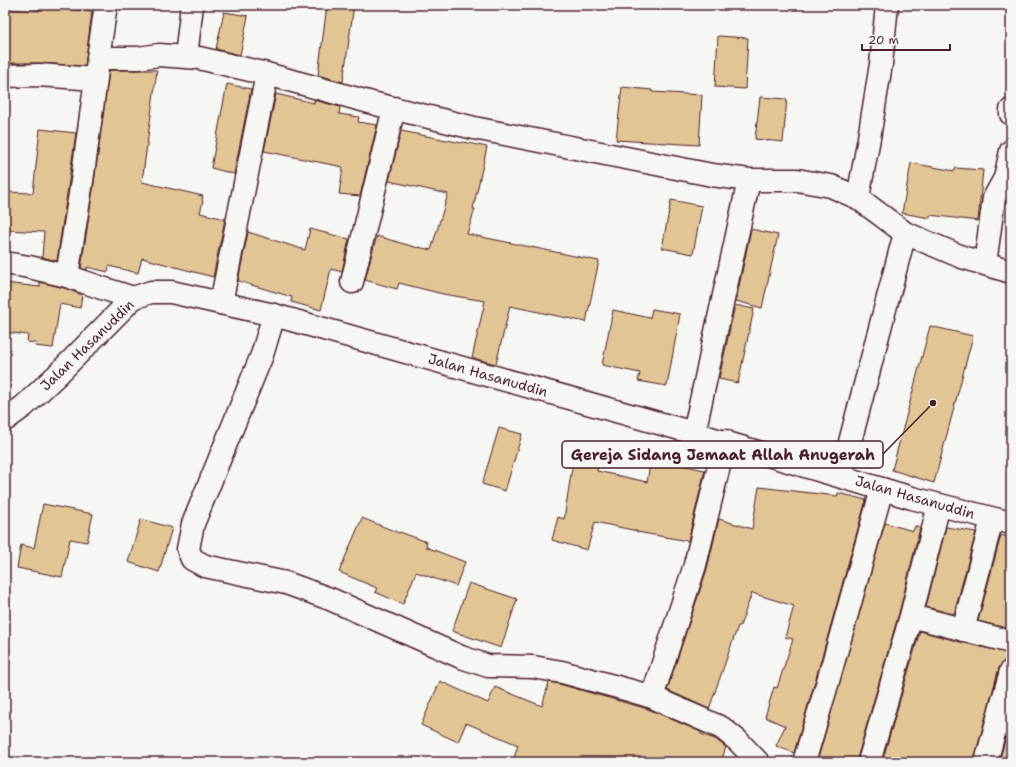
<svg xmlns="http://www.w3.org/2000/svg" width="1016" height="767" font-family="'Shantell Sans',sans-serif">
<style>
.building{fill:#e1c595;stroke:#4a1f2b}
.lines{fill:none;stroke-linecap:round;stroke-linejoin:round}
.minor-casing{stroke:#4a1f2b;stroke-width:25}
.major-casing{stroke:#4a1f2b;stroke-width:25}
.minor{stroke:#f6f6f2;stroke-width:22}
.major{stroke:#f6f6f2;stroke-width:22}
.labels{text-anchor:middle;stroke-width:3.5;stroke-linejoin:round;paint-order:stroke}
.street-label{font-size:14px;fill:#4a1f2b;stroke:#f6f6f2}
.leader{fill:none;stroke:#4a1f2b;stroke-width:1.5}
.callout-dot{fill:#4a1f2b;stroke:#f6f6f2;stroke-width:1.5}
.callout{fill:#f6f6f2;stroke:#4a1f2b;stroke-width:1.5}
.callout-label{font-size:15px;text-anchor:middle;font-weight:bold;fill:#4a1f2b}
</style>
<rect width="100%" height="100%" fill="#f6f6f2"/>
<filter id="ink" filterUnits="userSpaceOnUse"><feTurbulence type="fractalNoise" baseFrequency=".025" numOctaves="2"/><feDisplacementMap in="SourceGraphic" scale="8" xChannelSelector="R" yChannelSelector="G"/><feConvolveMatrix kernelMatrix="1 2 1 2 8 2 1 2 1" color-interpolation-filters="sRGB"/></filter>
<g filter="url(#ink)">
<path class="building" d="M327,5H354L343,82L318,75Z
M39,8L92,11L85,66L39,63H5V9L39,11Z
M224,12L248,16L240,55L216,49Z
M718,36L748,38L745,89L715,87Z
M109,70H157L142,182L203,196L202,200L203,201L200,213L225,219L213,277L142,258L138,273L109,266L108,272L87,267V270L81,268L94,183Z
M227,84L251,89L234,174L211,168Z
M622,87L652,90V92L702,95L699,145L616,140Z
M276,94L314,103V100L340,107L339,114L359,117L358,122L377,125L360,196L339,194L343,167L264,151Z
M760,97L787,99L783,142L755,139Z
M40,129L76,133L57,261L42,257L44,232L5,230V192L33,193Z
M401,131L462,143L463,142L487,147L473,209H475L467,234L599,261L586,322L510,306L496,364L472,358L485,301L443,294L399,283L397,289L365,280L374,246L377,236L418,248V247L431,250L448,194L389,181Z
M911,163L955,171V168L983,170L978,221L930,215V218L902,213Z
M671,200L702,206L693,254L662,248Z
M310,229L349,239L342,272L331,269L321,310L291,302L292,297L238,281L248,232L305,250Z
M751,229L778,235L762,308L736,301Z
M40,282L64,288L82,295L80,308L60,304L53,348L35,346L36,343L27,342L28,335L5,332V283L40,287Z
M735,305L754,309L738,383L719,379Z
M652,309L680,314L667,386L638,381L640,373L602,365L613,310L650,318Z
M930,326L973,336L934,483L892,470Z
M499,428L522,434L505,491L482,484Z
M576,442L601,446L597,471L647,482L651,459L705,470L688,541L637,532V531L595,522L587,550L552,540L558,517L564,519Z
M759,487L837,496L838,493L866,500L816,678L794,753L776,746L785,726L765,717L774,687L777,688L793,639L785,637L794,606L752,593L740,626H738L709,709L667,690L707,569L719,519L752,529Z
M43,504L93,514L87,542L70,539L62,577L17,568L21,545L34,548Z
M362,518L399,533L400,532L427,542L426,547L465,562L456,586L416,572L403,604L375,592L377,588L339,572Z
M141,519L172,528L159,572L128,562Z
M885,523L913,531L915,526L920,528L899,613L857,759V762H817Z
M946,527L976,532L954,614L926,607Z
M1001,535L1011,538V629L978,621Z
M469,583L517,599L501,648L452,631Z
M920,631L960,642L1011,654V659H1007L1003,662L999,668L974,759V762H882Z
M440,681L488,703L495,687L542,706L549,682L559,684L648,709L701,732V734L715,739L726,747L721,762H528L514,758L518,745L466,723L458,742L421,725Z
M1011,718V762H999Z"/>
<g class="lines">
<g class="minor-casing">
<path id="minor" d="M186,57L192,5
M98,58H138L159,55L199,58L267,74L376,104L474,128L712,175L749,180H797L831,186L858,198L905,233L962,257L1011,272
M5,76L38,75L96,79
M1011,110V114
M858,198L869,138L881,64L887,5
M5,263L29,267L67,276L102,288L133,298
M985,264L994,198L1005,178L1011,151
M67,276L82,181L96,79L98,58L106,5
M352,282L394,108
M221,303L267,74
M274,315L262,355L193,524L188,549L192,559L205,566L286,583L330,599L461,657L488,666L533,667L562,672L632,691L652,697L722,728L738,741L758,762
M694,433L749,180
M841,476L905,233
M911,616L1011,642
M963,630L992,519
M652,697L695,565L725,441
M804,762L828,681L882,489
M869,762L911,616L939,505
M986,762L1011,671"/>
</g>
<g class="major-casing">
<path id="major" d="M5,420L24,406L57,375L133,298L151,292H171L274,315L694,433L912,498L1011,523"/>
</g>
<use href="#minor" class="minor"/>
<use href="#major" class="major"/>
</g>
</g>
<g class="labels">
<g class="street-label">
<text transform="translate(87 345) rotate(-44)" y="5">Jalan Hasanuddin</text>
<text transform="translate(488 375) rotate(16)" y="5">Jalan Hasanuddin</text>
<text transform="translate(915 497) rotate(16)" y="5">Jalan Hasanuddin</text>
</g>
</g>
<path class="leader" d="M933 403L883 454"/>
<circle class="callout-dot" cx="933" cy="403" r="4"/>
<rect class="callout" x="562" y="441" width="321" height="27" rx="4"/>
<g class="callout-label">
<text x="723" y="460">Gereja Sidang Jemaat Allah Anugerah</text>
</g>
<rect width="1016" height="767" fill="none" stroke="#f6f6f2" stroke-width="20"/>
<rect x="10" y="10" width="996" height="747" fill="none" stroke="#4a1f2b" stroke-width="1.5" filter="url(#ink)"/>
<path d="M862 44v6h88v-6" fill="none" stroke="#4a1f2b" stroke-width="2"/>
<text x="868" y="44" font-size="12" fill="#4a1f2b" stroke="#f6f6f2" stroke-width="3" paint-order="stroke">20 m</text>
</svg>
